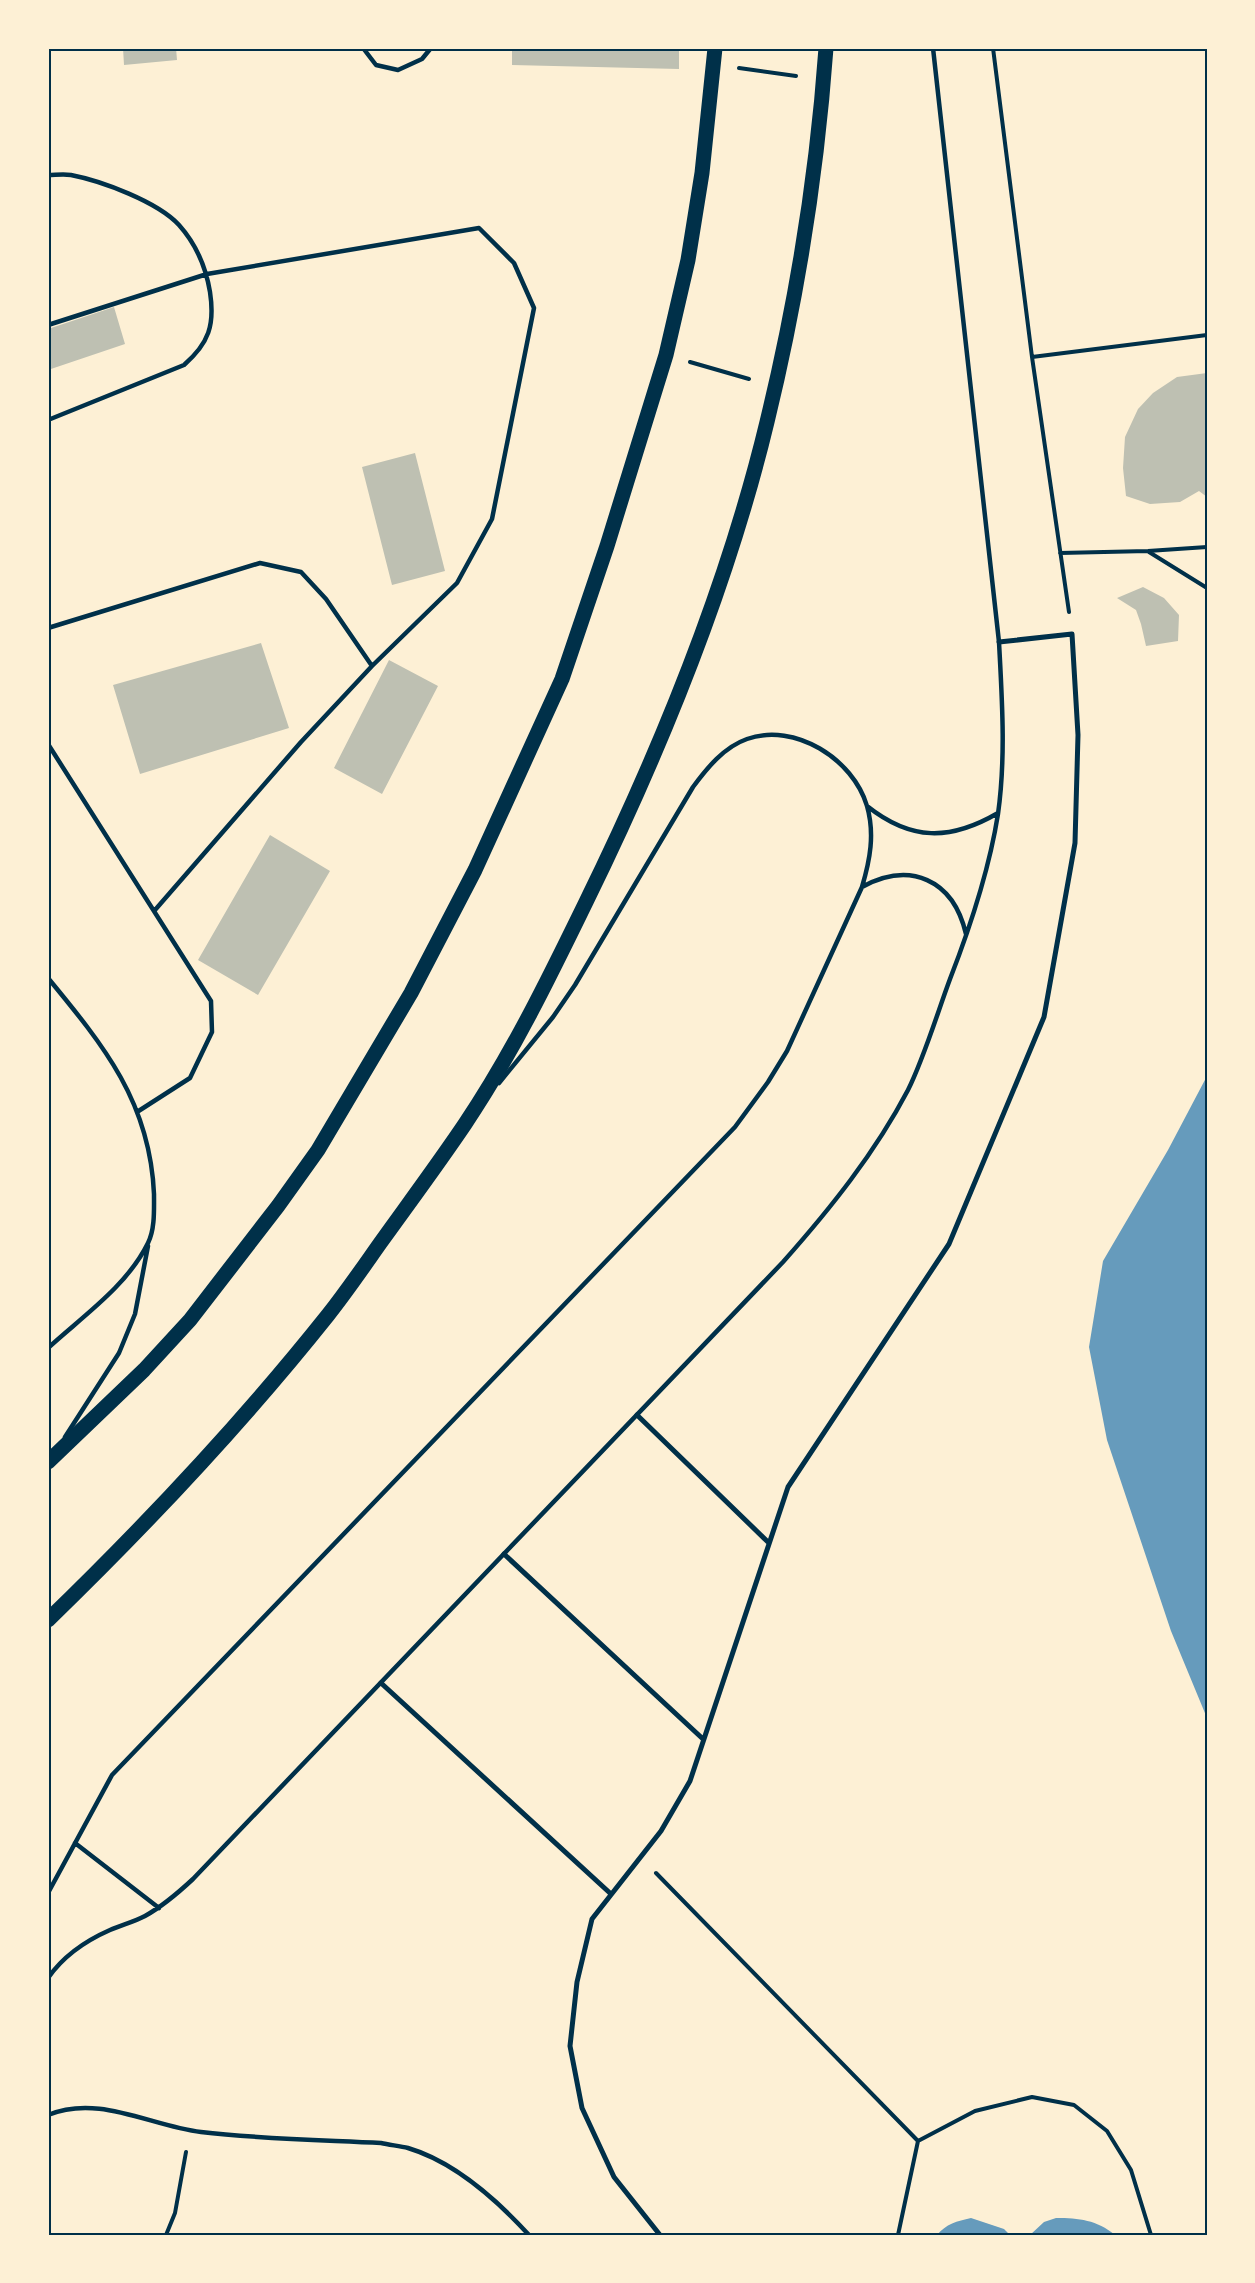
<svg xmlns="http://www.w3.org/2000/svg" width="1255" height="2283" font-family="'Sofia Sans Condensed',sans-serif">
<style>
.water{fill:#669bbc}
.building{fill:#bec0b2}
.lines{fill:none;stroke-linecap:round;stroke-linejoin:round}
.path{stroke:#003049;stroke-width:4}
.service{stroke:#003049;stroke-width:4.5}
.pedestrian{stroke:#003049;stroke-width:5}
.primary{stroke:#003049;stroke-width:15}
.neatline{fill:none;stroke:#003049;stroke-width:2}
</style>
<rect width="100%" height="100%" fill="#fdf0d5"/>
<path class="water" d="M1207,1076V1718L1171,1631L1107,1440L1089,1347L1103,1261L1168,1150Z
M971,2218L1004,2229L1010,2235H937C946,2224 957,2221 971,2218Z
M1056,2218C1079,2218 1097,2220 1115,2235H1030L1044,2222Z"/>
<path class="building" d="M123,48H176L177,60L124,65Z
M512,48H679V69L512,65Z
M114,307L125,344L48,370V329Z
M1207,373V497L1199,491L1180,502L1150,504L1126,496L1123,468L1125,437L1138,409L1153,393L1177,377Z
M415,453L445,571L392,585L362,467Z
M1143,587L1164,598L1179,615L1178,641L1146,646L1141,624L1136,610L1117,598Z
M261,643L289,728L140,774L113,685Z
M389,660L438,686L382,794L334,768Z
M270,835L330,871L258,995L198,960Z"/>
<g class="lines">
<path class="path" d="M993,48L1032,357L1069,612
M739,68L796,76
M1032,357L1207,335
M690,362L749,379
M1149,552L1207,588
M1060,553L1148,551L1207,547
M656,1873L918,2141
M918,2141L975,2111L1032,2097L1074,2105L1107,2131L1131,2170L1151,2235
M166,2235L175,2213L186,2152
M898,2235L918,2141"/>
<path class="service" d="M363,48L376,65L398,70L422,59L431,48
M48,175C55,175 64,174 71,175C102,181 158,202 179,225C196,244 206,268 210,292C215,325 209,343 184,365L48,420
M48,325L207,274L479,228L514,263L534,308L492,519L457,583L372,666
M48,628L260,563L301,572L326,599L372,666L301,742L155,910
M48,744L211,1001L212,1032L190,1078L137,1112
M867,806C911,841 950,841 998,813
M862,887C910,861 953,879 966,934
M48,978C104,1046 150,1102 154,1194C154,1210 155,1229 148,1243C127,1286 83,1316 48,1348
M65,1437L119,1353L135,1314L148,1246
M75,1843L159,1908
M48,1893L112,1775L735,1127L768,1082L787,1051L862,887C870,860 875,834 867,806C853,759 795,722 747,739C724,747 707,768 693,787L575,985L553,1017L499,1083
M48,1978C64,1955 85,1941 110,1930C121,1925 134,1922 145,1916C163,1906 178,1893 193,1879L783,1262C830,1209 875,1153 908,1090C924,1058 937,1014 950,979C971,925 989,871 998,814C1006,757 1002,699 999,642L933,48
M48,2115C99,2094 150,2126 201,2132C260,2139 321,2140 381,2143C390,2145 400,2146 408,2148C455,2162 497,2200 529,2235"/>
<path class="pedestrian" d="M637,1415L769,1543
M504,1554L703,1739
M381,1683L611,1894
M660,2235L614,2177L582,2108L570,2046L577,1982L592,1919L661,1831L690,1781L788,1487L949,1244L1044,1017L1075,843L1078,735L1072,634L999,642"/>
<path class="primary" d="M48,1462L144,1370L190,1320L278,1206L318,1150L411,993L475,870L562,679L607,546L666,355L688,260L702,173L715,48
M48,1620C147,1524 242,1423 328,1315C347,1291 364,1266 381,1242C409,1203 438,1164 465,1124C512,1054 549,978 586,902C661,749 727,588 767,422C797,299 817,174 826,48"/>
</g>
<rect width="1255" height="2283" fill="none" stroke="#fdf0d5" stroke-width="99"/>
<rect x="50" y="50" width="1156" height="2184" class="neatline"/>
</svg>
